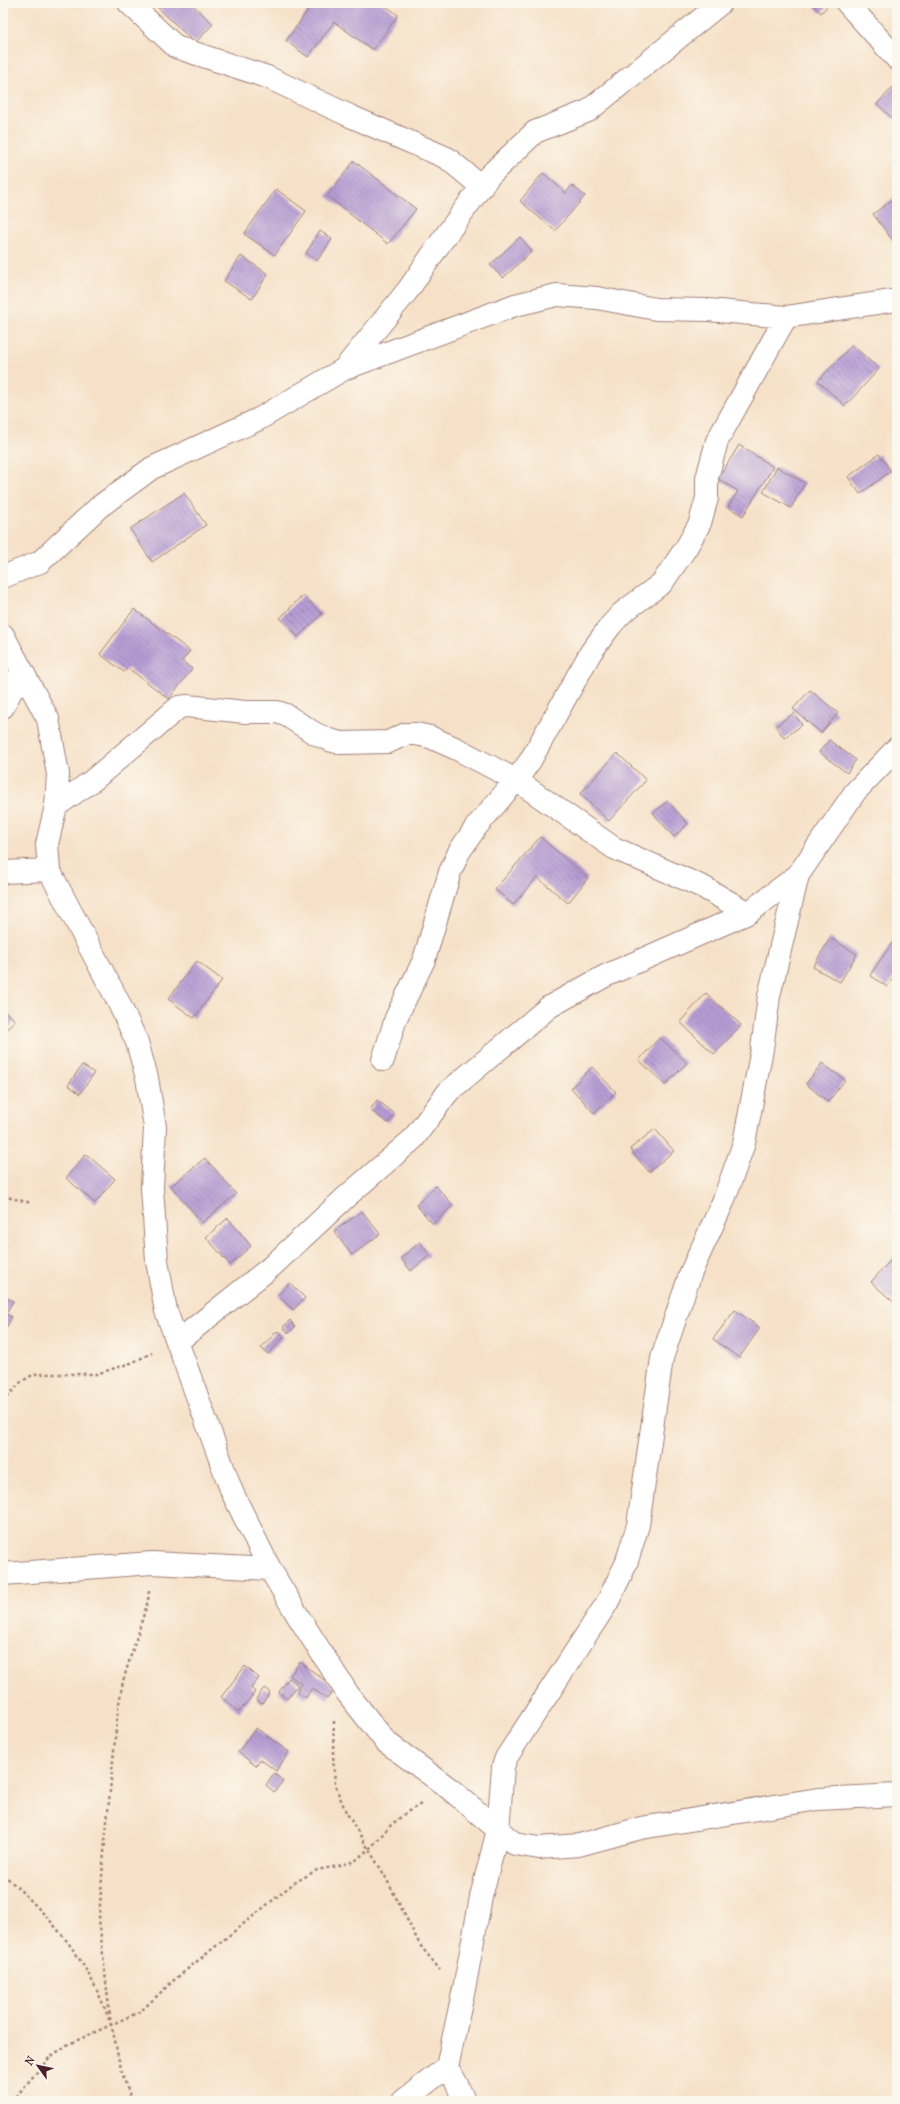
<svg xmlns="http://www.w3.org/2000/svg" width="900" height="2104" font-family="'IM FELL French Canon',serif">
<style>
.building{fill:url(#building-back-hatch)}
.lines{fill:none;stroke-linecap:round;stroke-linejoin:round}
.minor-casing{stroke:#a0807a;stroke-width:24}
.path{stroke:#a0807a;stroke-width:2.5;stroke-dasharray:3 3;stroke-linecap:butt}
.minor{stroke:#fff;stroke-width:22}
</style>
<defs>
<pattern id="building-back-hatch" width="6" height="6" patternUnits="userSpaceOnUse"><rect width="6" height="6" fill="#b59cd4"/><path d="M-1 5l2 2M0 0l6 6M5-1l2 2" fill="none" stroke="#957fac"/></pattern>
</defs>
<rect width="100%" height="100%" fill="#fbf7ec"/>
<filter id="ink" filterUnits="userSpaceOnUse"><feTurbulence type="fractalNoise" baseFrequency=".025" numOctaves="2"/><feDisplacementMap in="SourceGraphic" scale="8" xChannelSelector="R" yChannelSelector="G"/><feConvolveMatrix kernelMatrix="1 2 1 2 8 2 1 2 1" color-interpolation-filters="sRGB"/></filter>
<filter id="wash" filterUnits="userSpaceOnUse"><feTurbulence type="fractalNoise" baseFrequency=".012" numOctaves="4" result="noise"/><feDisplacementMap in="SourceGraphic" scale="16" xChannelSelector="R" yChannelSelector="G"/><feGaussianBlur stdDeviation="0.9" result="paint"/><feColorMatrix in="noise" values="0 0 0 0 0 0 0 0 0 0 0 0 0 0 0 0 0 1.4 0 .05"/><feComposite in="paint" operator="in"/></filter>
<g filter="url(#wash)">
<rect width="100%" height="100%" fill="#f6e1c8"/>
<g id="blocks">
<path class="building" d="M153,3H191L213,24L195,43Z
M313,3H382L398,15L373,50L334,22L308,57L286,41Z
M810,3H830L821,13Z
M897,83V116L894,120L877,104Z
M354,161L416,209L388,244L327,196Z
M543,173L566,193L572,185L585,196L555,231L520,201Z
M276,189L306,211L275,255L244,234Z
M897,196V246L873,214Z
M320,231L332,239L317,261L306,253Z
M520,237L532,251L503,278L490,265Z
M241,256L268,274L252,299L224,281Z
M852,345L879,369L845,406L818,381Z
M739,445L773,467L743,516L728,507L738,491L718,479Z
M879,454L891,471L860,494L848,477Z
M777,467L805,483L791,508L763,492Z
M184,493L206,525L152,562L130,529Z
M303,595L322,614L298,637L280,618Z
M134,609L190,651L182,661L192,669L169,699L128,668L124,672L100,654Z
M810,690L838,713L821,733L793,709Z
M794,713L802,725L784,738L776,726Z
M829,740L856,760L847,773L819,752Z
M617,753L646,780L609,821L580,794Z
M668,801L688,824L674,837L653,813Z
M540,837L588,878L568,903L537,877L513,905L495,889Z
M830,938L857,954L840,982L813,967Z
M894,940L897,942V973L887,987L870,975Z
M197,961L222,980L194,1018L168,999Z
M706,993L741,1025L714,1054L680,1022Z
M3,1010L15,1020L3,1034Z
M660,1037L687,1063L665,1085L639,1060Z
M822,1063L845,1080L828,1102L806,1084Z
M82,1065L94,1073L80,1094L68,1085Z
M592,1067L616,1092L594,1113L571,1088Z
M377,1100L395,1114L388,1123L370,1110Z
M655,1129L674,1151L649,1172L630,1149Z
M86,1154L115,1179L95,1203L66,1178Z
M205,1158L236,1194L202,1223L171,1186Z
M436,1186L453,1205L433,1224L416,1205Z
M362,1211L380,1234L352,1255L334,1231Z
M228,1218L251,1246L230,1265L206,1237Z
M420,1242L430,1255L411,1271L401,1258Z
M897,1253V1305L871,1282Z
M290,1283L305,1298L293,1310L278,1295Z
M3,1296L13,1301L6,1314L12,1317L3,1334Z
M735,1310L760,1328L739,1358L713,1339Z
M290,1320L295,1327L288,1333L283,1327Z
M277,1331L284,1337L268,1354L261,1348Z
M300,1662L335,1688L327,1699L312,1688L306,1698L297,1692L302,1684L290,1676Z
M245,1666L259,1678L251,1688L255,1692L239,1712L221,1697Z
M289,1678L298,1685L287,1699L279,1692Z
M264,1688L270,1692L262,1704L256,1699Z
M256,1728L289,1752L276,1771L260,1759L256,1766L238,1752Z
M274,1773L283,1781L274,1792L266,1785Z"/>
</g>
</g>
<g filter="url(#ink)">
<use href="#blocks" fill-opacity="0" stroke="#a0807a" stroke-width="1"/>
<g class="lines">
<g class="minor-casing">
<path id="minor" d="M129,3L176,47L267,77L350,116L447,158L482,187
M847,3L897,59
M344,369L408,290L441,242L489,176L535,132L588,111L721,3
M3,577L40,562L99,507L152,468L259,419L344,369L515,305L557,295L597,298L656,309L708,310L786,317L897,300
M3,635L48,719L58,774L56,806L47,844L49,870L117,999L137,1042L147,1078L155,1127L152,1188L157,1261L166,1311L232,1492L270,1569L298,1616L348,1694L386,1742L450,1789L515,1844L539,1848L579,1845L641,1828L818,1799L897,1795
M3,707L22,670
M56,806L92,781L179,707L187,706L245,712H277L286,715L314,733L329,740L341,743L388,742L406,734H416L430,737L457,749L516,780L614,848L703,887L748,913
M3,872L49,870
M383,1060L396,1018L424,960L450,872L459,852L476,827L516,780L530,761L591,652L611,625L622,613L662,583L686,548L700,523L707,498V478L717,441L786,317
M177,1342L271,1267L346,1197L413,1139L448,1092L549,1007L605,976L748,913L798,875
M3,1574L152,1563L270,1569
M403,2101L447,2067
M464,2101L457,2084L447,2067L465,1984L481,1897L498,1830L503,1767L506,1758L607,1603L626,1564L638,1525L662,1358L691,1272L723,1202L744,1143L762,1049L769,996L798,875L855,792L897,748"/>
</g>
<path class="path" d="M3,1196L31,1203
M3,1401L21,1382L34,1374H96L131,1363L152,1353
M334,1721L333,1753L335,1785L346,1812L385,1876L420,1945L440,1970
M3,1874C54,1921 88,1958 111,2025C115,2036 116,2049 119,2060C122,2074 127,2088 132,2101
M111,2026L99,1919L103,1863L118,1709L123,1681L148,1601L149,1590
M12,2101L50,2057L67,2045L141,2011L174,1980L294,1883L317,1870L338,1866L355,1861L371,1847L391,1825L407,1812L423,1803"/>
<use href="#minor" class="minor"/>
</g>
</g>
<rect width="900" height="2104" fill="none" stroke="#fbf7ec" stroke-width="16"/>
<g transform="translate(38 2066) rotate(303)" stroke="#fbf7ec" stroke-width="3" paint-order="stroke">
<path d="M0-3L7 15L0 10L-7 15Z" fill="#4a1f2b"/>
<text y="-6" font-size="11" font-weight="bold" text-anchor="middle" fill="#4a1f2b">N</text>
</g>
</svg>
